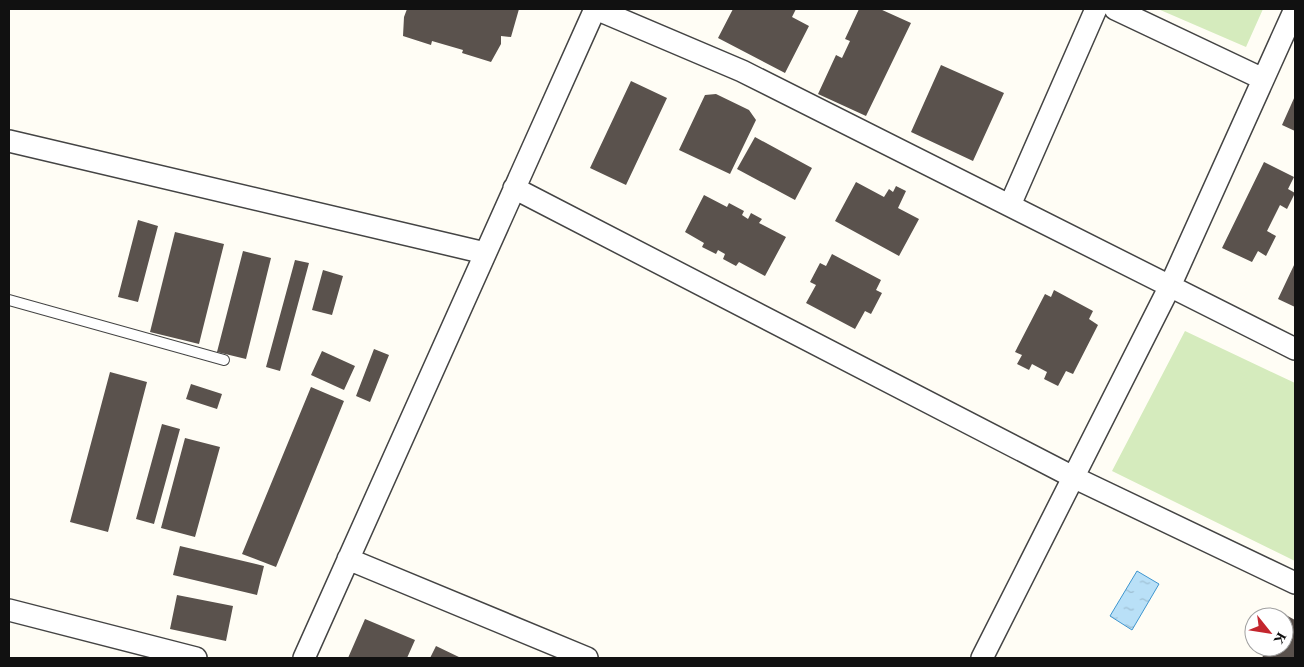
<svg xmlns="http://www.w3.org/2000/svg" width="1304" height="667" font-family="'Times New Roman',serif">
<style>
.park{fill:#d5ebbd}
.water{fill:url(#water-ripples);stroke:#3f96cf}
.building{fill:#5a524d}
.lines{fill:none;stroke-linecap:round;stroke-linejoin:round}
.service-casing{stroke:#444;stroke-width:12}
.minor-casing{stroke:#444;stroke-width:24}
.service{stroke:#fff;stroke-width:10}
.minor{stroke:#fff;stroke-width:21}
</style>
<defs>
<pattern id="water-ripples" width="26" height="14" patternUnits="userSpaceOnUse" patternTransform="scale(1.25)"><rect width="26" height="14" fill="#b9e0f7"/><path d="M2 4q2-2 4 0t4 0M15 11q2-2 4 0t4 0" fill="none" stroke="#9ebfd3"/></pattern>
</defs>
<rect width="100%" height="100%" fill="#fffdf5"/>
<path class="park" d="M1158,9H1263L1246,47Z
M1185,331L1295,383V561L1112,471Z"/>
<path class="water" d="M1137,571L1159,584L1132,630L1110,616Z"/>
<path class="building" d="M407,9H519L511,37L501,36V44L491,62L462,53L463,50L432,41L431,45L403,36L404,17Z
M733,9H796L792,17L809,26L785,73L718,38Z
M859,9H880L911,23L866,116L818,94L836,55L842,58L850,41L845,39Z
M941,65L1004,93L973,161L911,132Z
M631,81L667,98L626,185L590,168Z
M716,94L749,110L756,120L730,174L679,150L705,95Z
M1295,96V131L1282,125Z
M755,137L812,168L795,200L737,169Z
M1264,162L1294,177L1288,189L1295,193L1287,209L1280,205L1267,231L1276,236L1266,256L1258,251L1252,262L1222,248Z
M856,182L884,197L889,189L893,192L896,186L906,191L898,208L919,219L899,256L835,221Z
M704,195L727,207L729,203L744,211L742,215L748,219L751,213L762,219L759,223L786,237L765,276L739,262L736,266L723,259L725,254L718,250L716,254L702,247L704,243L685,232Z
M138,220L158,226L138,302L118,297Z
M175,232L224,244L199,344L150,332Z
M243,251L271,258L246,359L217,352Z
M832,254L881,280L876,290L882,293L871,314L865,311L855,329L806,303L816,285L810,282L820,263L826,266Z
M295,260L309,263L280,371L266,367Z
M1295,263V307L1278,299Z
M323,270L343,276L332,315L312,310Z
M1054,290L1093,311L1089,319L1098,325L1073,374L1066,371L1058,386L1044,379L1047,372L1032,364L1029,370L1017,364L1022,355L1015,352L1045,294L1051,297Z
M374,349L389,355L370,402L356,396Z
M322,351L355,366L344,390L311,375Z
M110,372L147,382L108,532L70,522Z
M191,384L222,394L217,409L186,399Z
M311,387L344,401L276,567L242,554Z
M162,424L180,429L154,524L136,519Z
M185,438L220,447L195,537L161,528Z
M180,546L264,566L257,595L173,575Z
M177,595L233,606L226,641L170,629Z
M1284,614L1295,620V658H1262L1267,647H1284V617H1282Z
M365,619L415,640L407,658H348Z
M436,646L461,658H430Z"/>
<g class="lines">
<g class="service-casing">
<path id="service" d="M9,300L224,360"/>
</g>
<g class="minor-casing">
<path id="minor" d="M596,9L742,71L1295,349
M1115,9L1263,79
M9,141L485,253
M514,188L1073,477L1295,583
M1010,205L1096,9
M348,559L587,658
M9,610L196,658
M304,658L595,9
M982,658L1170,286L1295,9"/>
</g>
<use href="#service" class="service"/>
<use href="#minor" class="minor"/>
</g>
<rect width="1304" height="667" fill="none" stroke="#111111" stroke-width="20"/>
<g transform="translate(1269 632) rotate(120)"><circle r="24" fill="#ffffff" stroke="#a0a0a0"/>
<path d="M0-4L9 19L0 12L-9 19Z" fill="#c4262e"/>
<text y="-8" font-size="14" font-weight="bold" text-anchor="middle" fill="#111111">K</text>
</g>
</svg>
